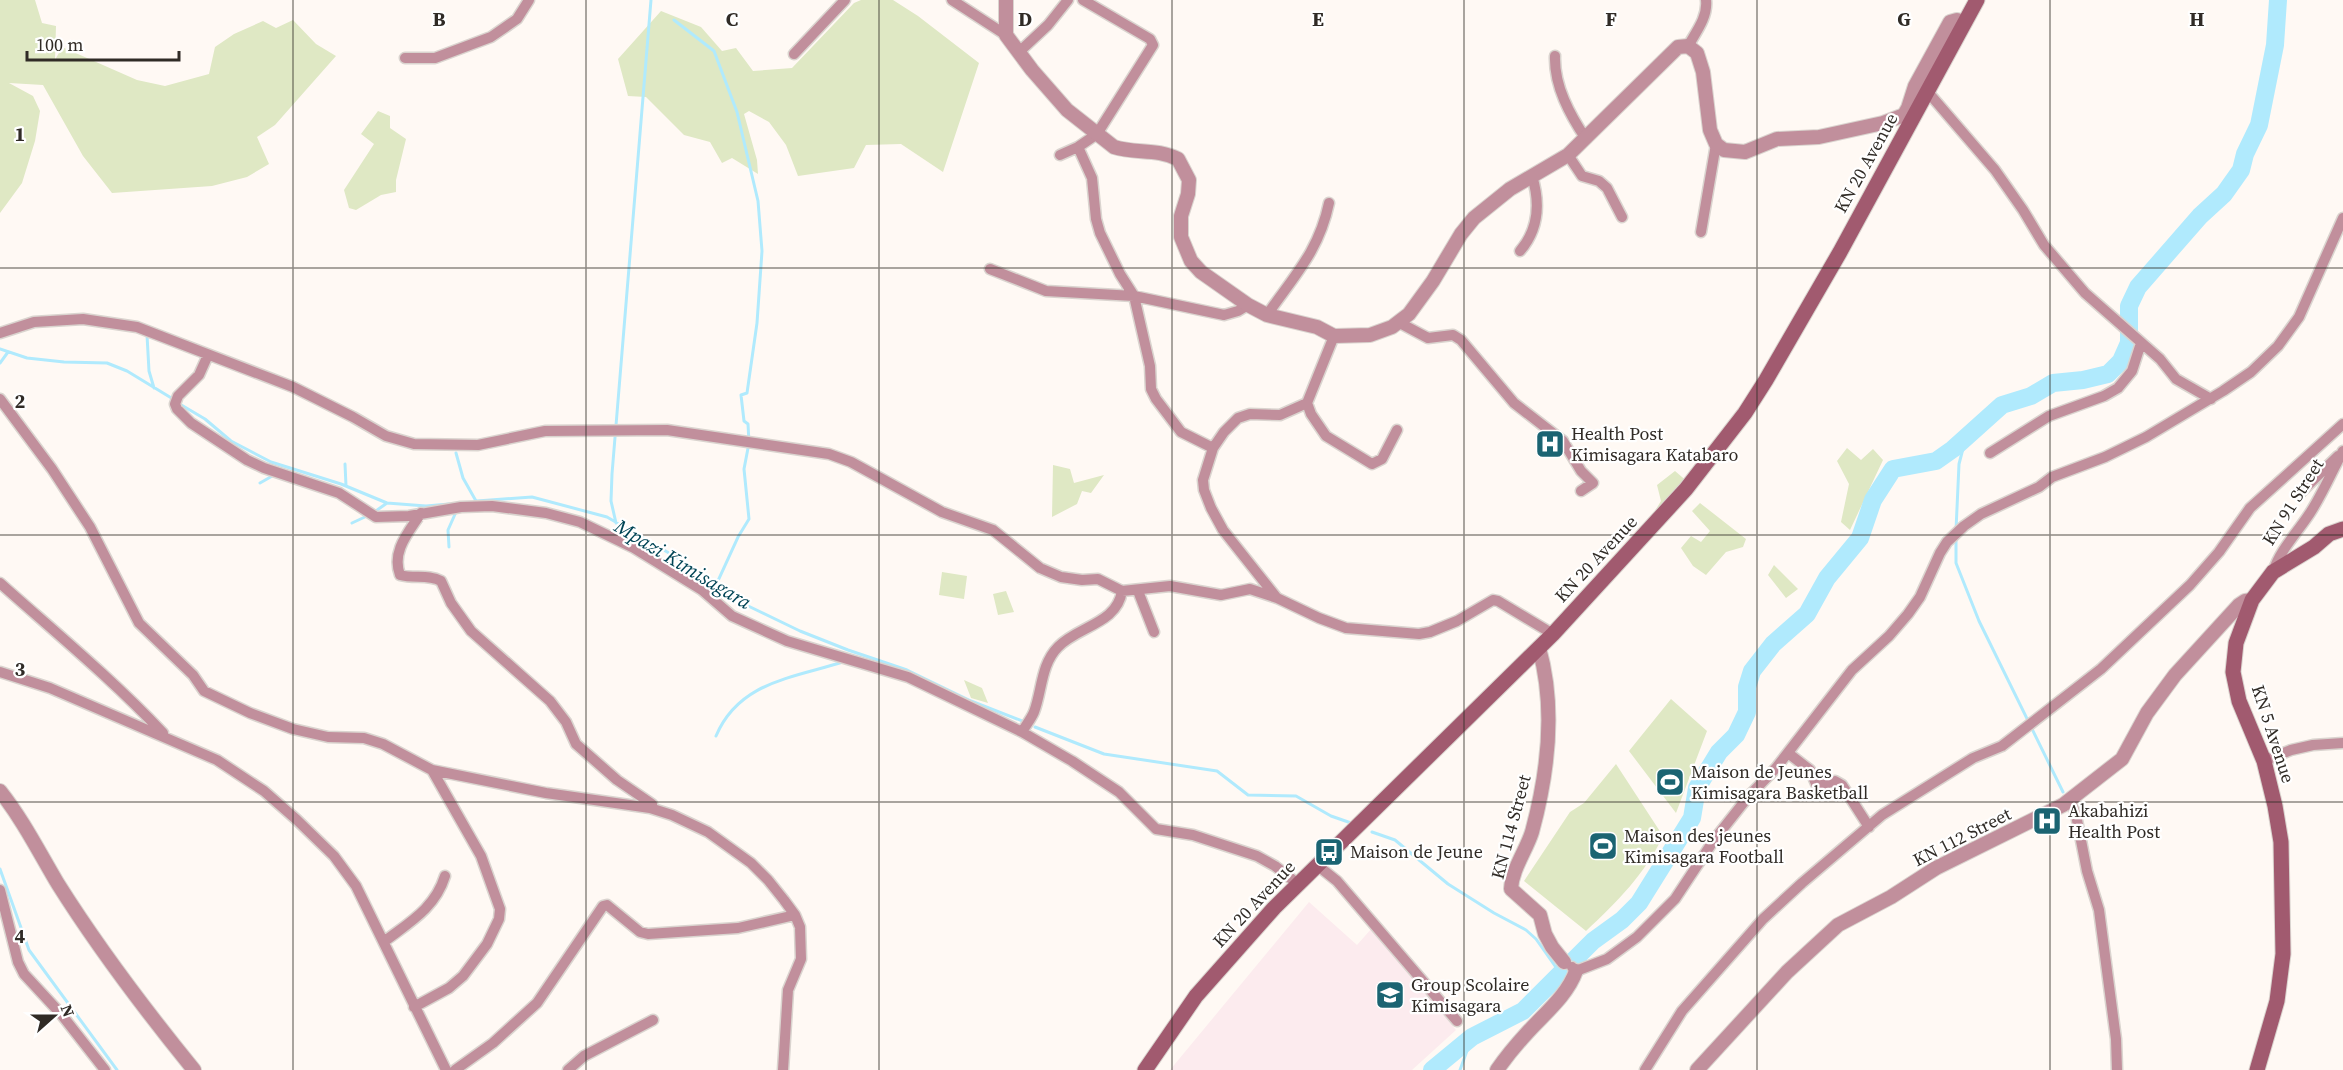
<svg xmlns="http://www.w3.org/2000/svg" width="2343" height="1070" font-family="'Source Serif 4',serif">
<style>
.education{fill:#fcebee}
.green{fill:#dfe8c4}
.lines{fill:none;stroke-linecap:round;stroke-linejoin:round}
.stream{stroke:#b0eafd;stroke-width:3}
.river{stroke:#b0eafd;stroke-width:18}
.minor-casing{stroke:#dad4cf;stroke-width:13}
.tertiary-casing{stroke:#dad4cf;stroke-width:16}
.secondary-casing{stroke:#dad4cf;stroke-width:17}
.minor{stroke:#c18f9c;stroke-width:10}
.tertiary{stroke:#c18f9c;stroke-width:14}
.secondary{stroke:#a15a6f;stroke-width:15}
.grid{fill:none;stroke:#302b26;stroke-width:1.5;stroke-opacity:0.55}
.labels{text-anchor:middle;stroke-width:4.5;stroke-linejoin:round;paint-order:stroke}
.street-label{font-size:18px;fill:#302b26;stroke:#fff}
.poi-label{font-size:18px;fill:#302b26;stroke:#fff;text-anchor:start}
.water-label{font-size:20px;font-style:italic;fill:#045;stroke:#fff}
.grid-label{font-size:20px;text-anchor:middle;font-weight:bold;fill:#302b26;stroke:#fff;stroke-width:4.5;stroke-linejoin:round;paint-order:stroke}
</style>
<rect width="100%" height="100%" fill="#fff9f4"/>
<path class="education" d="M1309,902L1357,945L1372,928L1456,1030L1412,1070H1170Z"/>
<path class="green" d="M0,0H35L42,23L56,26L55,60L62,47L137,80L165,86L209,74L215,47L234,34L263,21L276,28L293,20L316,44L336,56L275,125L257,137L269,164L247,177L212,186L112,193L83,156L43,85L9,83L33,96L40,111L35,141L22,183L0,213Z
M861,0H893L918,16L979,63L943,172L901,144L866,145L854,168L798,176L786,145L769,122L749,111L744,114L757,160L758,174L732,158L722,163L710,142L684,135L646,97L628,96L618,59L661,11L701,27L722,51L736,48L753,71L792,68L854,3Z
M378,111L390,116V128L406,139L396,180V192L381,195L356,210L349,208L344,190L374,144L361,134Z
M1847,448L1861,460L1873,449L1883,460L1850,530L1841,522L1849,484L1837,461Z
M1053,465L1070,469L1074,483L1104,475L1091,493L1082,491L1077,504L1052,517Z
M1675,471L1689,483L1659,516L1653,514L1661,501L1657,485Z
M1700,503L1746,539L1743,547L1726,552L1706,575L1693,566L1681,548L1691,536L1701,542L1710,531L1692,511Z
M1774,565L1798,589L1786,598L1768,575Z
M942,572L967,576L964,599L939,595Z
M1006,591L1014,612L998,615L993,594Z
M964,680L982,688L988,703L971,698Z
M1671,699L1707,731L1676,813L1629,751Z
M1616,764L1663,836C1645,874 1617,902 1586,931L1524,881L1570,812L1584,803Z"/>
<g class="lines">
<path class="stream" d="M674,20L714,51L737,112L758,201L762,251L757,323L747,393L741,395L744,421L748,424L749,443L744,469L749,519L738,537L716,585
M147,335L149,371L154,388
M0,349L27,358L64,362L107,363L127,371L173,399
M0,363L8,352
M178,403L205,419L231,441L271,462L341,484L387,503L426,506L449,504
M456,453L463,478L476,501
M345,464L346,486
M260,483L274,475
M477,501L532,497L607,517L681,560L742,603L800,631L848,650L907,670L971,701L1025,722
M373,513L387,503
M352,523L367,516
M616,523L611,501L612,474L651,0
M1956,530L1959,464L1966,437
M1956,539V563L1979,621L2063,792
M449,547L448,530L456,512
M1035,727L1104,754L1217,771L1248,795L1296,796L1331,816L1354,824
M716,736C739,682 792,678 843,662
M1372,832L1395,840L1448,884L1494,913L1526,930L1536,939L1560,973
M0,869L29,950L117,1070
M1460,1070L1472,1037"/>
<path class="river" d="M1432,1070L1472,1037L1523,1011L1593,941L1622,920L1639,903L1692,818L1697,788L1719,752L1736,735L1747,712V687L1752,671L1773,644L1807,614L1827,578L1860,538L1873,500L1893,469L1936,461L1953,449L2002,405L2031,396L2053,383L2083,380L2108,374L2121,361L2129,343V306L2138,287L2200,216L2224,194L2241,170L2245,154L2259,125L2275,45L2278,0"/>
<g class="minor-casing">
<path id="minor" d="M952,0L1006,35
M1688,46C1696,32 1708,17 1706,0
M1019,52L1048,25L1068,0
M794,54L845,0
M1555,56C1554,86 1570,115 1586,139
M405,58H435L491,37L517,19L529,0
M1927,91L1995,170L2023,210L2044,245L2085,293L2160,359L2176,379L2211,399
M1078,147L1092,178L1096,219L1100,233L1120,274L1134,296L1150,366L1151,389L1156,399L1181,432L1213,448
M1060,155L1078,147L1097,134L1153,45L1150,39L1083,0
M1568,155L1582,176L1599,181L1607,188L1622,217
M1701,232L1716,144
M1520,251C1539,229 1540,202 1532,176
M990,269L1046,291L1134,296L1224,315L1238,311L1248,305
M1267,315C1294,276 1319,251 1329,203
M1398,322L1428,338L1453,335L1461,340L1514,403L1563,441L1581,471L1593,483L1581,491
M0,333L34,322L83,319L137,327L293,387L353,417L386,436L414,444L478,445L545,431L667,430L829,454L851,462L942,512L993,530L1040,568L1061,577L1082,580L1098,579L1122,591L1170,586L1221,595L1250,589L1277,598
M1334,336L1307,403L1280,415L1250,414L1238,418L1224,432L1213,448L1203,480L1204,490L1211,508L1223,530L1277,598L1319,618L1346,628L1419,634L1430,632L1457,621L1493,600L1498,601L1553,634
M208,355L199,375L178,396L175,404L177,409L191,423L247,460L264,468L339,493L376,517L409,516L461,507L492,506L546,513L580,522L634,548L702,590L732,616L787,641L908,677L1022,732L1072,761L1119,792L1156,829L1193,835L1257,856L1275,866L1298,884
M0,399L52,469L90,527L139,623L193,675L204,691L250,713L293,729L328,737L364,738L383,744L432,770L546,793L650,808L672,815L708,832L751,863L768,880L784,900L795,915L800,927L801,959L788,990L783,1070
M1307,403L1311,414L1326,436L1372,464L1382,459L1397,430
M1990,453L2049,416L2104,396L2118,388L2132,371L2141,343
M2301,492L2338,456
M421,513C409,532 391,551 400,575C414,579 428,574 441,581L451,603L471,631L550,701L566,722L576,744L617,780L652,804L650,808
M2273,572C2280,550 2297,533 2310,513C2323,493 2332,471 2343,451
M0,583C55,632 112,679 163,733
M1138,591L1154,632
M0,672L50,688L217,760L264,791L297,820L334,856L356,886L446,1070
M1022,732C1026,725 1031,719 1034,712C1042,691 1041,664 1058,647C1078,626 1117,624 1122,591
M1788,753L1810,770L1817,786L1835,781L1842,785L1869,827
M2264,761L2291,750L2313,745L2343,743
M2070,800L2076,815L2087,871L2099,910L2116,1039L2117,1070
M1317,865L1337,881L1457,1021
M0,890L18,962L24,974L61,1014L105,1070
M385,941C410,922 435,908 445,876
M1572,967L1576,971L1607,959L1637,937L1675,899L1714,840L1748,797L1776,768L1852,670L1889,636L1908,614L1920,597L1940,553L1947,542L1964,526L1981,514L2039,487L2052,477L2105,457L2146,437L2223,391L2251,372L2278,346L2299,317L2343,218
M414,1007L449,988L463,976L487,944L499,919L500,909L481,856L432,770
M455,1070L493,1043L537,1003L603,906L607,905L640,932L648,934L738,928L795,915
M568,1070L584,1056L653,1020
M1645,1070L1682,1011L1763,919L1802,883L1882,815L1973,758L2002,746L2101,669L2190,585L2219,552L2250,508L2343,424"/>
</g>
<g class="tertiary-casing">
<path id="tertiary" d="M1006,0V35L1032,70L1067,110L1114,147C1135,154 1157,148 1178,159L1189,180L1188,194L1181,216V237L1191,261L1201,272L1248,305L1267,315L1317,327L1334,336L1370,335L1392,327L1409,314L1433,281L1461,234L1474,218L1510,189L1568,155L1678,47L1688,46L1697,53L1703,72L1710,130L1716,144L1724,150L1745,152L1777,139L1819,137L1883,123L1904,115L1908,108L1915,86L1950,22L1957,20L1965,22
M1539,648C1556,708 1548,773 1532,832C1526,851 1512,869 1511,889L1540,915L1545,934L1552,947L1564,962
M0,791C23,820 39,852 58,884C99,949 146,1011 194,1070
M1497,1070C1506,1057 1516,1045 1527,1033C1544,1014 1567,996 1576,971
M1697,1070L1787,972L1838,925L1891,897L1936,868L2063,805L2122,759L2147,713L2175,675L2239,605L2245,601L2252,600"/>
</g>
<g class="secondary-casing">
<path id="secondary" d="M1145,1070L1196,996L1274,908L1553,634L1686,489L1745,413L1766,380L1840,252L1977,0
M2257,1070L2277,1001L2283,954L2281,842L2275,806L2264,761L2239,701L2233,672L2236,643L2252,600L2273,572L2314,547L2329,534L2343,529"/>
</g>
<use href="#minor" class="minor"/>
<use href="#tertiary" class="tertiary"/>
<use href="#secondary" class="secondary"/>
</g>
<path class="grid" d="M293,0V1070M586,0V1070M879,0V1070M1172,0V1070M1464,0V1070M1757,0V1070M2050,0V1070M0,268H2343M0,535H2343M0,802H2343"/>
<defs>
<g id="hospital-square" transform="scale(1.5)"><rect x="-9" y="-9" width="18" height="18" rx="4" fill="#1b6472" stroke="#fff"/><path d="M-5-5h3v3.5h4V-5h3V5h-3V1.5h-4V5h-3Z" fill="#fff"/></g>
<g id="stadium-square" transform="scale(1.5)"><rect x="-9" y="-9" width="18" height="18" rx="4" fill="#1b6472" stroke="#fff"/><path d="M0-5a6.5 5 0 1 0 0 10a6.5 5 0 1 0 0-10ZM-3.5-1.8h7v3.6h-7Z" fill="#fff"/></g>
<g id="bus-square" transform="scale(1.5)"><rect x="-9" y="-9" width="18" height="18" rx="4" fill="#1b6472" stroke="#fff"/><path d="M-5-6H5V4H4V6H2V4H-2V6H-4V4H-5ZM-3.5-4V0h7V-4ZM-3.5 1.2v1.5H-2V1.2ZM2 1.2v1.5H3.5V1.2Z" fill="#fff"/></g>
<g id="school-square" transform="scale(1.5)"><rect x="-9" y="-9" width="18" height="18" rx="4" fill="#1b6472" stroke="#fff"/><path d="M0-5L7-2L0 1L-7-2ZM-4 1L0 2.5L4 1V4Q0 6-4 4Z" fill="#fff"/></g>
</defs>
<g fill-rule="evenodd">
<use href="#hospital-square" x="1550" y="444"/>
<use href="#stadium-square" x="1670" y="782"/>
<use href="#hospital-square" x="2047" y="821"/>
<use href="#stadium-square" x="1603" y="846"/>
<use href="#bus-square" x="1329" y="852"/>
<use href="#school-square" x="1390" y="995"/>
</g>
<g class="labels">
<g class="street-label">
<text transform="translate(1866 163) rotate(-61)" y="6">KN 20 Avenue</text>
<text transform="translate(2293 502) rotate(-58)" y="6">KN 91 Street</text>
<text transform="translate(1596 559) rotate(-47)" y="6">KN 20 Avenue</text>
<text transform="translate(2273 734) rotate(72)" y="6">KN 5 Avenue</text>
<text transform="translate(1511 827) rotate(-75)" y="6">KN 114 Street</text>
<text transform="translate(1962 837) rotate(-27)" y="6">KN 112 Street</text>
<text transform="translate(1254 904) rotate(-47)" y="6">KN 20 Avenue</text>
</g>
<g class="poi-label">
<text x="1571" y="440">Health Post<tspan x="1571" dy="21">Kimisagara Katabaro</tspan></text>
<text x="1691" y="778">Maison de Jeunes<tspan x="1691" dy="21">Kimisagara Basketball</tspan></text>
<text x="2068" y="817">Akabahizi<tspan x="2068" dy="21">Health Post</tspan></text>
<text x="1624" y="842">Maison des jeunes<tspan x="1624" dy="21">Kimisagara Football</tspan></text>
<text x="1350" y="858">Maison de Jeune</text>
<text x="1411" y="991">Group Scolaire<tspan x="1411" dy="21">Kimisagara</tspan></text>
</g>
<g class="water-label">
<text transform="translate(683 564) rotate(31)" y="7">Mpazi Kimisagara</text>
</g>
</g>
<g class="grid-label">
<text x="439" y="26">B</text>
<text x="732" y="26">C</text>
<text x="1025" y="26">D</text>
<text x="1318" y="26">E</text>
<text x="1611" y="26">F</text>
<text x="1904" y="26">G</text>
<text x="2197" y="26">H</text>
<text x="20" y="141">1</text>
<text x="20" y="408">2</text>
<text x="20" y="676">3</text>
<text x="20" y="943">4</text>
</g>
<g transform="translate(54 1016) rotate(69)" stroke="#ffffff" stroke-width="4.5" paint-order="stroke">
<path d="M0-4.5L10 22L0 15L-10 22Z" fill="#302b26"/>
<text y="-9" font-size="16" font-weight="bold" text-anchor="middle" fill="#302b26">N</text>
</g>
<path d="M27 51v9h152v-9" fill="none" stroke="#302b26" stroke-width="3"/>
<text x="36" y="51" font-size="18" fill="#302b26" stroke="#ffffff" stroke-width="4.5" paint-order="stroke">100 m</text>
</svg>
